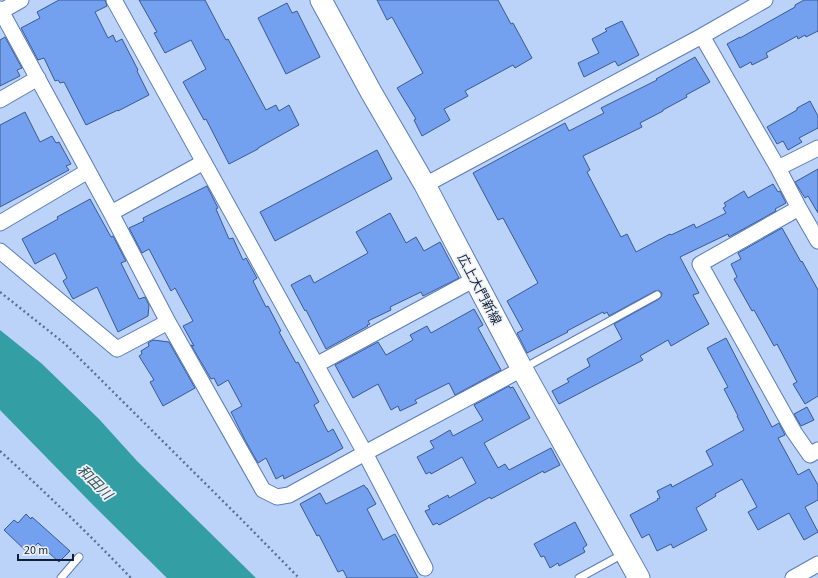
<svg xmlns="http://www.w3.org/2000/svg" width="818" height="578" font-family="'Source Sans 3','Noto Sans JP',sans-serif">
<style>
.water{fill:#339ea4}
.building{fill:#73a0ef;stroke:#395a92}
.lines{fill:none;stroke-linecap:round;stroke-linejoin:round}
.service-casing{stroke:#5a7cb8;stroke-width:9}
.minor-casing{stroke:#5a7cb8;stroke-width:17}
.secondary-casing{stroke:#5a7cb8;stroke-width:23}
.path{stroke:#5e718f;stroke-width:2.5;stroke-dasharray:2 3;stroke-linecap:butt}
.service{stroke:#fff;stroke-width:7}
.minor{stroke:#fff;stroke-width:15}
.secondary{stroke:#fff;stroke-width:21}
.labels{text-anchor:middle;stroke-width:3.5;stroke-linejoin:round;paint-order:stroke}
.street-label{font-size:13px;fill:#111f37;stroke:#eef2f8}
.water-label{font-size:14px;font-style:italic;fill:#365658;stroke:#eef2f8}
</style>
<rect width="100%" height="100%" fill="#bbd2f9"/>
<path class="water" d="M0,330L41,363L99,419L137,461L256,578H167L93,505L0,410Z"/>
<path class="building" d="M59,0H105L107,6L95,12L108,38L113,35L116,42L122,39L138,70L137,71L149,95L118,111V110L86,125L64,82L60,83L58,80L55,81L44,58L38,60L21,28L40,18L37,12Z
M139,0H205L226,40L228,39L266,110L276,105L279,111L289,105L299,125L258,148V149L229,164L206,119L204,120L183,82L206,69L191,40L165,53L154,33L157,32Z
M377,0H498L511,24L513,23L532,58L515,68L513,65L465,91L468,96L444,109L450,120L422,136L414,120L416,119L397,88L423,73L392,17L387,20Z
M804,0H818V31L806,37L805,35L798,39L797,36L766,53L768,57L752,65L751,62L740,68L727,44L740,37V38L795,7V5Z
M287,3L292,13L297,11L320,57L286,74L258,18Z
M622,21L639,55L618,66L615,61L584,77L578,63L599,53L592,39L607,31L605,29Z
M5,37L22,68L17,70L20,76L0,86V40Z
M695,57L710,82L686,95L687,97L663,110V111L640,123L642,127L583,156L590,170L587,172L621,237L627,234L636,252L670,234L671,235L694,224L696,228L726,213L723,208L726,206L724,203L744,191L748,198L773,184L778,192L780,191L786,203L775,209L776,211L729,237L728,234L680,257L699,293L693,295L709,324L671,346L668,340L640,356L643,360L559,404L552,391L569,382L567,379L590,366L587,359L622,339L614,324L659,299L661,297L662,293L659,291H655L609,316L607,312L604,314L603,312L567,331L568,332L562,335L527,353L517,333L523,330L507,301L538,283L503,218L498,220L473,173L565,123L569,131L604,113L601,108L657,80L656,79Z
M810,101L818,116V128L799,138L802,142L788,150L783,141L777,144L767,127L797,110V108Z
M25,112L40,142L52,136L56,143L59,142L71,164L66,166L69,170L0,207V125Z
M377,150L392,179L275,241L260,212Z
M818,169V213L808,196L805,198L795,182Z
M207,186L218,208L216,209L229,239L233,238L243,260L246,258L257,278L253,281L266,307L268,306L281,331L279,332L296,363L298,362L319,402L314,405L328,432L333,429L343,448L329,456L284,479L283,475L276,479L266,458L258,463L246,442L231,412L242,406L228,380L218,386L214,378L211,379L191,345L194,346L183,326L193,321L175,288L171,291L149,249L142,253L129,228L144,221L143,218Z
M90,199L111,237L113,236L126,261L121,263L139,299L145,297L149,305L148,316L118,332L97,287L73,299L63,281L67,278L55,253L35,264L22,239L58,219L57,217Z
M390,213L406,243L416,237L424,251L440,242L459,278L423,296L421,292L390,307L391,310L368,321L370,324L367,325L368,326L326,349L306,310L305,311L291,285L310,275L314,283L368,253L356,232Z
M782,228L801,262L802,261L818,290V396L805,404L793,384L797,382L777,344L774,346L754,310L752,311L734,279L737,277L731,264L741,259L738,253Z
M474,309L483,325L478,328L501,370L455,395L449,383L415,400L417,403L400,411L398,406L391,410L378,384L353,398L335,365L378,342L386,355L413,340L410,335L427,326L431,333Z
M726,338L772,427L779,423L785,435L778,438L798,475L809,469L818,485V500L805,507L818,532L804,540L789,513L758,530L748,512L757,507L742,479L715,494L716,496L696,508L707,530L673,548L671,544L657,551L649,534L642,538L630,515L658,500L657,499L660,498L657,491L671,484L672,487L713,465L706,451L744,430L737,416H738L724,389L728,387L707,348Z
M153,340L169,342L195,388L163,406L150,382L154,380L139,356L142,354L141,351L149,346L148,343Z
M509,386L510,388L513,387L530,418L484,443L498,468L505,464L509,470L551,448L560,465L544,473L543,471L491,499L490,497L439,525L437,523L433,525L425,511L430,509L428,506L448,495L449,498L476,483L462,457L431,474L430,472L426,474L417,457L434,448L430,441L433,440L450,430L453,436L483,420L474,405Z
M807,407L814,420L801,426L794,414Z
M364,485L366,488H367L376,504L367,509L383,540L395,534L418,578H347L343,570L338,572L319,535L317,536L300,504L320,493L326,504Z
M26,514L31,519L32,517L70,551L59,562L38,543L28,553L4,530L14,520L18,523Z
M575,522L587,545L583,548L585,552L559,566L558,563L550,568L544,556L541,557L534,544Z"/>
<g class="lines">
<g class="service-casing">
<path id="service" d="M524,368L657,295
M61,578L79,557
M579,578L623,554"/>
</g>
<g class="minor-casing">
<path id="minor" d="M114,0L365,453L425,568
M0,9L111,213L168,322L263,490L277,497L289,495L365,453L522,369
M0,12L21,0
M702,36L778,168L799,208L818,241
M0,100L38,78
M778,168L818,148
M425,185L702,36L765,0
M799,208L700,264L794,432L810,455L818,450
M111,213L204,162
M0,223L88,171
M0,251L117,349L168,322
M316,365L475,279
M793,578L818,564"/>
</g>
<g class="secondary-casing">
<path id="secondary" d="M321,0L371,92L425,185L522,369L639,578"/>
</g>
<path class="path" d="M0,292L64,343L245,523L299,578
M0,451C45,492 89,534 131,578"/>
<use href="#service" class="service"/>
<use href="#minor" class="minor"/>
<use href="#secondary" class="secondary"/>
</g>
<g class="labels">
<g class="street-label">
<text transform="translate(480 289) rotate(62)" y="5">広上大門新線</text>
</g>
<g class="water-label">
<text transform="translate(95 482) rotate(45)" y="5">和田川</text>
</g>
</g>
<path d="M18 554v6h55v-6" fill="none" stroke="#111f37" stroke-width="2"/>
<text x="24" y="554" font-size="12" fill="#111f37" stroke="#eef2f8" stroke-width="3" paint-order="stroke">20 m</text>
</svg>
